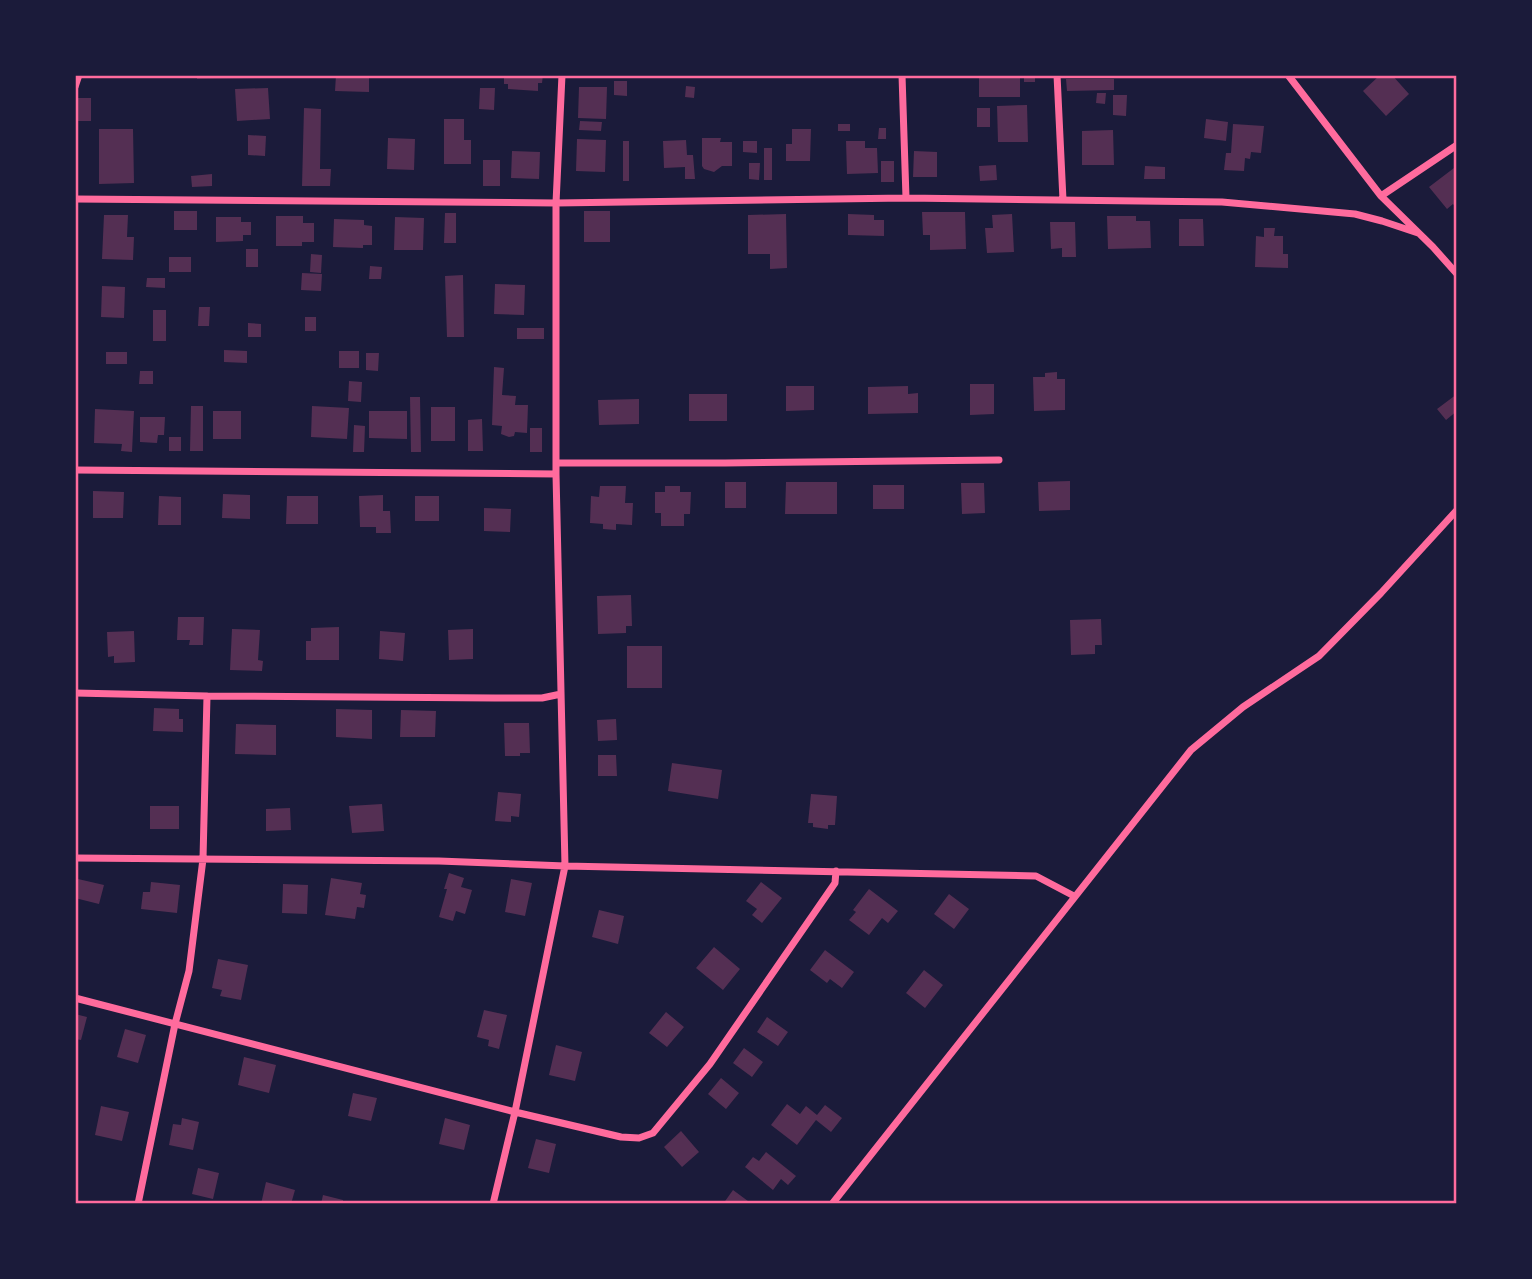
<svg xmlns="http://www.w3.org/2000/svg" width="1532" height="1279" font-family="Commissioner,sans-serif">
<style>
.building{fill:#542f53}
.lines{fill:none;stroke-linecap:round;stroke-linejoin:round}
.minor{stroke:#ff6b9d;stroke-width:7}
.neatline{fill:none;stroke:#ff6b9d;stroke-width:2.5}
</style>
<rect width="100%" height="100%" fill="#1b1b3a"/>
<path class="building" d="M197,75H288V78L197,79Z
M336,75H369V92L335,91Z
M504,75H543L542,83H538V91L508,89V84H504Z
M979,75H1020V97H979Z
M1024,75H1035V82H1024Z
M1380,75H1392L1409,94L1386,116L1363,91Z
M1066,79H1114V90L1067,91Z
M614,81H627V96L614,95Z
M686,86L695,87L694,98L685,97Z
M579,87H607L606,119L578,118Z
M268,88L270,119L237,121L235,89Z
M480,88H495L494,110L479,109Z
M1097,93H1106L1105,104L1096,103Z
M1113,95H1127L1126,116L1113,115Z
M77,98H91V121H77Z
M1027,105L1028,142H998L997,106Z
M304,108L321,109L320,169H331L330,186H302Z
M977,108H990V127H977Z
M444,119H464V140H471V164H444Z
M1206,119L1228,122L1226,141L1204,138Z
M580,121L602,122L601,131L579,130Z
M838,124H850V131H838Z
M1233,124L1264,126L1261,153L1251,152L1250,159L1245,158L1244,171L1224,170L1226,153H1231Z
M879,128H886V139H878Z
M99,129H133L134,183L99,184Z
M792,129H811L810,161H786V144H792Z
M1113,130L1114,165H1082V131Z
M248,135L266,136L265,156L248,155Z
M388,138L415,139L414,170L387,169Z
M702,138H721L720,142H732V166H722L714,172L704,169L702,166Z
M577,139L606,140L605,172L576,171Z
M686,140L687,155H693L695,179H685V167L664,168L663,141Z
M623,141H629V181H623Z
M743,141H757V153L743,152Z
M846,141H865V148H877L878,173L847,174Z
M764,148H772V180H764Z
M512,151L540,152L539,179L511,178Z
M914,151L937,152V177H913Z
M483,160H500V186H483Z
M881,161H894V182H881Z
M749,163H760L759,180L749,179Z
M996,165L997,180L980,181L979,166Z
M1145,166L1165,167V179H1144Z
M1454,168L1457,171V209L1453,204L1447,209L1429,187Z
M212,174V186L192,187L191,176Z
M174,211H197V230H174Z
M584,211H610V242H584Z
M922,212H965L966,249L930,250V235H923Z
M445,213H456V243H444Z
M786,214L787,268L770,269V254H748V215Z
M848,214L874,215V220H884V236L848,235Z
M1012,214L1014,252L987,253L985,228H993L992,215Z
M104,215H128L127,237H134L133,260L102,259Z
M276,216H303V223H314V242H302V246H276Z
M1107,216H1136V221H1150L1151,248L1108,249Z
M216,217H241V222H251V235H243V241L216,242Z
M395,217L424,218L423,250H394Z
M334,219L364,220V225L372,226V245H363V248L333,247Z
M1179,219H1203L1204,246H1179Z
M1050,222H1075L1076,257H1062V248L1051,249Z
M1264,228H1275L1274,236H1283V254H1288V268L1255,267L1256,236L1264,237Z
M246,249H258V267H246Z
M311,254L322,255L321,273L310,272Z
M169,257H191V272H169Z
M370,266L382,267L381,279H369Z
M302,273L322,274L321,291L301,290Z
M463,275L464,337H447L445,276Z
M147,278H165V288L146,287Z
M495,284L525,285L524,315L494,314Z
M102,286L125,287L124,318L101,317Z
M199,307H210L209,326H198Z
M153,310H166V341H153Z
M305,317H316V331H305Z
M248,323L261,324V337H248Z
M517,328H544V339H517Z
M224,350L247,351V363L224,362Z
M339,351H359V368H339Z
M106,352H127V364H106Z
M366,353H379L378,371L366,370Z
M494,367L504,368L502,395L516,396L515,405H528L527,433L515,432L514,436L509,437L501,434L502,426L492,425Z
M140,371H153V384H139Z
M1057,372V379H1065V410L1034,411L1033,377H1045V373Z
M349,381L362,382L361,402L348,401Z
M970,384H994V414L970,415Z
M786,386H814V410L786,411Z
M908,386V394L918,393V413L868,414V387Z
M689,394H727V421H689Z
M1457,394V411L1446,420L1437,409Z
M410,397H420L421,452H411Z
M639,399V424L599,425L598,400Z
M191,406H203V451H190Z
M312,406L349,408L347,439L311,437Z
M431,407H455V441H431Z
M95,409L134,411L132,452L121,451L122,444L94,443Z
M213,411H241V439H213Z
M369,411H407V439L369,438Z
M140,417H165L164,435H158L157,443L140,442Z
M482,419L483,451H468V420Z
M354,425L365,426L364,452H353Z
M530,428H542V452H530Z
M169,437H181V451H169Z
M1070,481V510L1039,511L1038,482Z
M725,482H746V508H725Z
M786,482H837V514H785Z
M961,483H984L985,513L962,514Z
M873,485H904V509H873Z
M600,486H626L625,503H633L632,525L616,524V530L603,529V524L590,523L591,496L599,497Z
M665,486H680V492H691L690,514H684V526H661V513H655V492H665Z
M93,491L124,492L123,518H93Z
M223,494L250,495V519L222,518Z
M383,495V511H390L391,533H376V527H360L359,496Z
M159,496L181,497V525H158Z
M287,496H318V524H286Z
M415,496H439V521H415Z
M484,508L511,509L510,532L484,531Z
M631,595L632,626H626V633L598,634L597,596Z
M178,617H204L203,645H189L190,640H177Z
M1101,619L1102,645H1095V654L1071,655L1070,620Z
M339,627V660H306V641H311V628Z
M232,629L260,630L258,660L263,661L262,671L230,670Z
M473,629V659L449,660L448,630Z
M134,631L135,662L114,663V656L108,657L107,632Z
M380,631L405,633L403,661L379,659Z
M627,646H662V688H627Z
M154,708L179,709V719H183V732L153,731Z
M336,709L372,710V739L336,737Z
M401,710L436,711L435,737H400Z
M616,719L617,740L598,741L597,720Z
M504,723H529L530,753H520V756H505Z
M236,724L276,725V755L235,754Z
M598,755H616L617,776H598Z
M672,763L722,770L718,799L668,791Z
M498,792L521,794L519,817L511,816V822L495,821Z
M811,794L837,796L835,825H828V829L813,827V823H808Z
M382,804L384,831L352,833L349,806Z
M150,806H179V829H150Z
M290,808L291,830L266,831V809Z
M449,873L464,878L461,887L472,890L465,914L456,911L453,921L439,917L447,889H444Z
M331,878L362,883L360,894L366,895L364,908L357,907L355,919L325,915Z
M78,879L104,885L99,904L75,898Z
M511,879L532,883L525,916L505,912Z
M151,882L180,885L177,913L141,909L143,892H150Z
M761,882L782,898L762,923L752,915L757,909L746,901Z
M283,884L308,885L307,914L282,913Z
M869,889L898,911L888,923L882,918L869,935L849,920L856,912L853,910Z
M949,894L969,909L954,929L934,914Z
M599,910L624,916L618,944L592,937Z
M714,947L740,969L723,990L696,968Z
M825,950L854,972L842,988L830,979L827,983L810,970Z
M218,959L248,965L241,1000L220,996L222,990L212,988Z
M924,970L943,985L925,1008L906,993Z
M484,1010L507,1015L499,1049L488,1046L489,1040L477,1037Z
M666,1012L684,1027L667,1047L649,1033Z
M75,1014L87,1017L81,1040L75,1039Z
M767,1017L788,1032L778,1046L757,1032Z
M125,1029L146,1035L138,1063L117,1057Z
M556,1045L582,1052L575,1081L549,1075Z
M744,1048L763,1062L752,1077L733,1063Z
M244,1057L276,1065L269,1093L238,1085Z
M721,1078L739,1093L726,1109L708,1094Z
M353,1093L377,1098L371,1121L348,1116Z
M787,1104L800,1114L806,1106L817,1115L825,1105L842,1118L831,1132L816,1120L797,1145L771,1125Z
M101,1106L129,1112L122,1141L95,1135Z
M182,1118L199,1122L193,1150L169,1145L173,1124L181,1125Z
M445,1118L470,1125L464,1150L439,1144Z
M681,1131L699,1152L682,1167L664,1147Z
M536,1139L556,1144L549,1173L528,1168Z
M766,1152L796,1176L788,1185L781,1179L773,1190L745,1167L753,1157L759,1161Z
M198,1168L219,1173L213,1199L192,1194Z
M266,1182L295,1190L291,1204H261Z
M733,1190L752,1204H723Z
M323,1195L343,1200V1204H321Z"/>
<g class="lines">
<path class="minor" d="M902,75L906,198
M1057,75L1063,200
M1288,75L1381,196L1433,247L1457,274
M75,87L79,75
M1381,196L1457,145
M75,199L556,203L906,198L1222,202L1355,214L1382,221L1418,233
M557,463H725L999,460
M75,470L556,474
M75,693L207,696L495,698H542L561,694
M75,858L439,861L565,866L1036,876L1074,896
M75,998L515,1112L621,1137L639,1138L653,1133L710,1064L835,883L836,871
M138,1204L175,1024L189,971L203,859L207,696
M493,1204L515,1112L565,866L556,474V203L562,75
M832,1204L1191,750L1243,707L1319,656L1381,593L1457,510"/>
</g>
<rect width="1532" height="1279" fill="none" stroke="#1b1b3a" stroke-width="154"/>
<rect x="77" y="77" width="1378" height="1125" class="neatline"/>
</svg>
